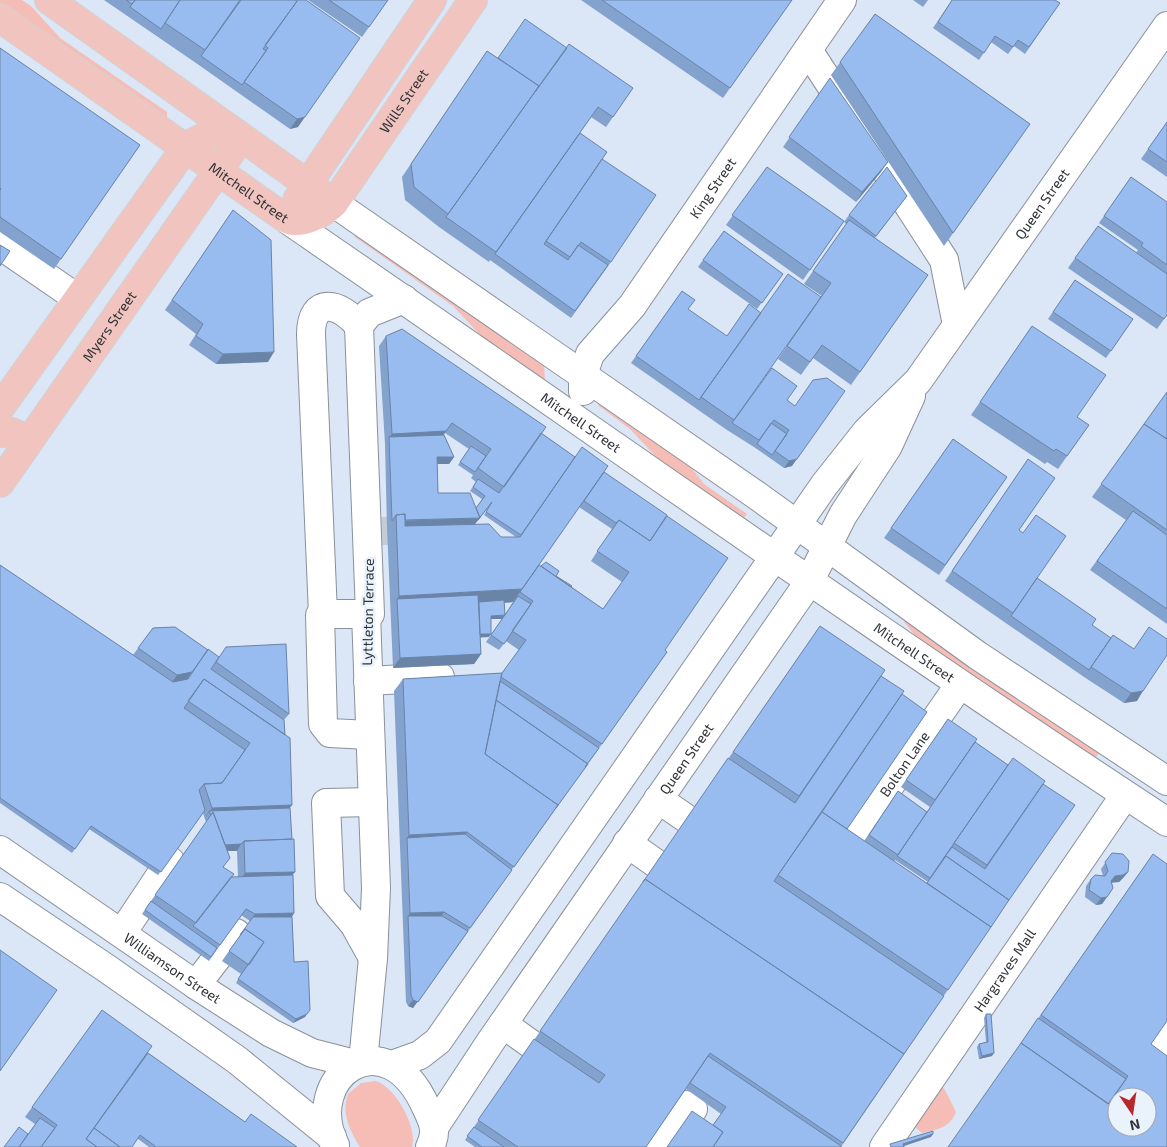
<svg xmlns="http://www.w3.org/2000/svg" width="1167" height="1147" font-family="'Exo 2',sans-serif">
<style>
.built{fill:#dbe6f7;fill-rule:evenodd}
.green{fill:#f6bcb6}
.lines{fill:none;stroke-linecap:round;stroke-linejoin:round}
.minor-tunnel{stroke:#c5ccd5;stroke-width:28;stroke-dasharray:28 14;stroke-linecap:butt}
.minor-casing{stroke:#8a919a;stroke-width:30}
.major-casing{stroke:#d1d2d3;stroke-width:30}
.minor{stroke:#fff;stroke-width:28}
.major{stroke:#f2c4bf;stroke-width:28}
.wall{fill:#83a2ce;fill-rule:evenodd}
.shaded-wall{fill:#6a84a8}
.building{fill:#98bcf0;stroke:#6a84a8;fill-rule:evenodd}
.labels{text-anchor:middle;stroke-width:5;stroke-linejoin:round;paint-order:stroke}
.street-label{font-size:14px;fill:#303337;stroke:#eaf2fc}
</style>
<rect width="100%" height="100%" fill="#eaf2fc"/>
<path class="built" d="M0,0H1167V1147H0ZM1117,1097H1147V1127H1117Z"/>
<path class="green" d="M0,0H22L32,7L60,38L167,112V117L164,118L157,113L0,4Z
M353,232L544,365L545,383L484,339L453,306L355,237Z
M598,403L689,465L704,484L747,514L743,519L661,462L630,429L599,406Z
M906,619L1101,750L1095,759L918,639L904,622Z
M376,1081C395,1087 418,1127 412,1147H360C350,1131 341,1113 348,1094L361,1083Z
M940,1085L945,1090L956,1112C950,1128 938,1129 922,1133L910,1123Z"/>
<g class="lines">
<path class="minor-tunnel" d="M380,531H396"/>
<g class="minor-casing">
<g id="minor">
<path d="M808,50L944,260L957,325"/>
<path d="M334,203L759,497L977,655L1167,781"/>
<path id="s1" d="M288,220C581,421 870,627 1167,822"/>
<path d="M0,245L77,298"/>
<path d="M359,326C341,303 311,295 311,334L323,614H366"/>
<path id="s2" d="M583,391V375L590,354L632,306L842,0"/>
<path d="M323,614L320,615L323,724L330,733L369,735"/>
<path d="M366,614H370L359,326L369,313L404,299"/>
<path d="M368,681L440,677"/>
<path d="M373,802L326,803L330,896L354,924L373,958"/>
<path d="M627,843L678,879L709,834L658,799"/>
<path id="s3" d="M850,843L960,684"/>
<path id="s4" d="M0,850L196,985L271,1033L312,1053L355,1064"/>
<path d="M0,897L106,968L237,1060L332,1137"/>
<path d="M122,933L170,861"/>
<path d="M196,985L236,933"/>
<path d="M503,1024L560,1065"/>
<path d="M1167,1032L1161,1046L1167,1055"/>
<path d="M363,1062L373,958L376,888L366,614"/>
<path id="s5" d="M392,1065L420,1055L438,1041L825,484L867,431L918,381L1167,26"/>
<path id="s6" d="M435,1126L491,1041L809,582L843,515L888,446L911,396"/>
<path d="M335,1145C301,1077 385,1016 426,1107C433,1122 438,1131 430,1147"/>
<path d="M657,1147L686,1105L693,1109"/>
<path id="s7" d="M884,1147L1125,795"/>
</g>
</g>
<g class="major-casing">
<g id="major">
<path d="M49,0L334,203"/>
<path id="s8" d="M0,18L285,218C299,227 324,213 334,203L473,0"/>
<path d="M297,200L432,0"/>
<path d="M0,408L186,147C203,136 217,130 237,134"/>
<path d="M0,433L12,432L29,441"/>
<path id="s9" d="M0,483L241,138"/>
</g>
</g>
<use href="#minor" class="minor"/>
<use href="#major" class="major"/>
</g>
<path class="wall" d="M104,0H295L298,127L290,129L196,63Z
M308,0H388L362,37Z
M581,0H792L723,98Z
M913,0H928L923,7Z
M952,0L1060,3L1025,54L1014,46L1008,54L991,42L979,60L933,28Z
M875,14L1030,124L944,246L831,75Z
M0,48L140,145L54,269L0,232Z
M567,48L633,88L606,127L591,117L520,218L599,162L611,262L571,318L490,260L489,262L439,227L405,200L402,177L487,51L498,58Z
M830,78L881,172L856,202L783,147Z
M1167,122V177L1141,159Z
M767,167L844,221L803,280L726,225Z
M1131,177L1167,202V315L1157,329L1068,268L1098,226L1136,253L1138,250L1099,223Z
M907,196L875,238L928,275L851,385L813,358L801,375L778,359L822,296L804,284L846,224L844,222L849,215Z
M233,210L268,362L216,364L189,345L196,334L165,310Z
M724,231L783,274L757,309L698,267Z
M1075,280L1133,319L1106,358L1048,319Z
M682,291L688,309L741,410L787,400L792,466L784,468L754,447L727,430L631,363Z
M1032,326L1077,417L1089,425L1058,469L1047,462L1045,464L971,415Z
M386,336L541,433L575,457L604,472L665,518V650L667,652L413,1008L408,1006L406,1002L394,691L403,679L502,673L519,650L506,641L499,650L486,642L502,619H491L489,637H480L481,654L474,664L393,668L387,527L385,444L379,346ZM445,433L469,449L458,465L473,475L471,478L476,482L470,491L482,499L476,508L438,493L437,464H449L454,457L444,435ZM490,505L484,515L516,537H501L475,524ZM579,507L612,529L591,561L622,582L603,609L556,576L539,565ZM513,602L505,615L504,603Z
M1167,392V624L1090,570L1126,520L1092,497Z
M953,439L1007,477L939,575L884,538Z
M1028,459L1019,530L1037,578L1092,625L1137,701L1124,703L1084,677L945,581Z
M0,565L133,655L153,628L175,627L289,714L284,720L290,808L293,875L294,913L292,917L294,962L305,1017L293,1023L236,983L241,974L222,961L250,921L241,915L209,961L142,914L206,822L203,813L158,875L89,829L72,853L0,803ZM227,851H237L238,877H231L223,867Z
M820,626L902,694L847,829L864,841L898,791L927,812L930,807L901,787L948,719L975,742L1008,765L1043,784L1009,900L841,1147L713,1125L721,1114L686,1089L646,1147H475L465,1140ZM895,860L928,882L927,883L894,861Z
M1112,853L1128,872L1123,878L1119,882H1111L1113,888L1102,904L1096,905L1085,897L1086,886L1091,879L1103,876L1101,869Z
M1153,854L1151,1044L1167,1147L1014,1053Z
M102,1010L148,1053L245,1122L297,1147H149L138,1139L28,1134L35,1124L25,1117Z
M986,1014L992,1056L979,1059L977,1047L979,1044L986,1042L984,1018Z"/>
<path class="shaded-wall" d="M305,117L298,127L290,129L297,119Z
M888,162L881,172L856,202L862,192Z
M274,352L268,362L216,364L223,354Z
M446,431L439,441L389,437L392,434Z
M437,457H454L449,464H432Z
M797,459L792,466L784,468L789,461Z
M492,502L475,524L397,527L396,521L480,518Z
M522,589L513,602L474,605L397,599L390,609L399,596Z
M505,615L502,619H488L491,616Z
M475,634H491L489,637L473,638Z
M667,652L595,754L413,1008L408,1006L413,1000L418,1002Z
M481,654L474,664L393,668L400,658Z
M192,672L185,682L170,685L177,675Z
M1143,691L1137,701L1124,703L1131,693Z
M292,805L285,815L209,811L205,818L212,808Z
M467,832L458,844L407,838L400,848L409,835Z
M241,844L237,851H217L221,845Z
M295,872L288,881L238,883L245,873Z
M1128,872L1123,878L1119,882L1110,883L1115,876Z
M1107,897L1102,904L1096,905L1101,898Z
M444,912L438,922L408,916L410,913Z
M294,913L290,920L250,921L255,914Z
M307,1014L305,1017L293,1023L296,1019Z
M994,1053L992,1056L979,1059L982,1056Z
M933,1134L931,1137L901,1147L903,1144Z"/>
<path class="building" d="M126,0H135L132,4Z
M135,0H180L161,29L130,7Z
M180,0H240L205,50L165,23Z
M241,0H295L297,1L263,49L266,51L242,85L201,56Z
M298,0H306L360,38L305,117L297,119L244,82L268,48L265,45Z
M329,0H388L369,27Z
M602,0H792L730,88Z
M952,0H1055L1060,3L1029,47L1018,40L1013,47L995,36L984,53L938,22Z
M875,14L1030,124L953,233L840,62Z
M525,19L567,48L535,92L539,86L498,58Z
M569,44L633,88L613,117L598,107L496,252L446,217Z
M0,48L140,145L61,259L0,217V190L1,189L0,188Z
M487,51L539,86L448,214L414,187L411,164Z
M830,78L888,162L862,192L789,137Z
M1167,122V162L1148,149Z
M580,133L607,152L544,244L568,260L578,245L608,265L575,311L495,254Z
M602,159L656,195L611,262L581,242L570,257L546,241Z
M767,167L844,221L810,270L732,215Z
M887,167L907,196L876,236L849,215Z
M1131,177L1167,202V265L1141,246L1143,243L1104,216Z
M233,210L271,240L274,352L223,354L196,336L203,324L172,300Z
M849,220L928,275L860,372L822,345L810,362L787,346L831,283L813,271Z
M1098,226L1167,274V315L1164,319L1075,258Z
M724,231L783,274L762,303L703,260Z
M0,245L10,251L0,266Z
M788,274L821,297L734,420L701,397Z
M1075,280L1133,319L1111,351L1053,312Z
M682,291L695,300L688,309L727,336L749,304L761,313L699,400L636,356Z
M1032,326L1106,375L1077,417L1089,425L1067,456L1056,449L1054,451L980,402Z
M402,329L546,427L504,487L478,468L491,449L452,423L446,431L392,434L386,336Z
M772,368L797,386L787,400L795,406L813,380L827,378L845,391L797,459L789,461L775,451L789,430L774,420L759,440L732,423Z
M1167,392V439L1144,424Z
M771,423L787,434L772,455L757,444Z
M1144,424L1167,439V530L1101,484Z
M541,433L575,457L521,535L486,512L492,502L477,521L480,518L476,508L485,496L473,487L478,479L499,493Z
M444,435L454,457H437L438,493H470L480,518L405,520V514L396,515L392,521L389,437Z
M953,439L1007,477L945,565L891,528Z
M471,446L486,456L475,472L460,462Z
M582,447L608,466L522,589L399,596L396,515L405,514V526L489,524L501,537H520Z
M1028,459L1055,478L1019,530L1023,533L1036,515L1066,536L1013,613L952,571Z
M604,472L667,515L650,541L619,520L616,523L584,501Z
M1133,511L1167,535V609L1097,561Z
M667,516L728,558L665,650L667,652L602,744L501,677L502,673L526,640L512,631L533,601L520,592L539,565L603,609L629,572L597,551L619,520L650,541Z
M546,562L559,571L556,576L572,586L571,587L541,566Z
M0,565L173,682L188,679L208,649L219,657L211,669L284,720L285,735L204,679L184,708L245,750L222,783L204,784L199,790L205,810L161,872L91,826L75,849L0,798Z
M1037,578L1096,619L1092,625L1111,638L1089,670L1011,616Z
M478,595L481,654L400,658L397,599Z
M518,596L531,604L504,644L491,635Z
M504,600L505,615L491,616V634H480L479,602Z
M820,626L885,670L799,796L733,752Z
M175,627L208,650L192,672L177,675L138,648L153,628Z
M1149,627L1167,639V655L1143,691L1131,693L1091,667L1113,635L1134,649Z
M286,644L289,714L216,662L226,647Z
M502,673L485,754L558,805L514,867L467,832L409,835L403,679Z
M881,676L904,691L774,881L944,996L904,1054L645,879L643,882L728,758L795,803Z
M204,679L290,738L292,805L212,808L204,784L222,783L250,743L188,701Z
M500,681L599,748L585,767L588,764L496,700Z
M902,694L927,712L847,829L822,812Z
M496,700L588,764L556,808L558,805L485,754Z
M948,719L977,739L935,800L906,780Z
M975,742L1008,765L930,878L897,856Z
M1013,758L1045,781L987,865L954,843Z
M1043,784L1075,805L1009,900L946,856L943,859L952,847L985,869Z
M898,791L927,812L898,855L869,835Z
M290,808L292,839L244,841L241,844L225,845L213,812L211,815L209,811Z
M213,812L230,858L223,867L234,874L196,923L155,895Z
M822,812L991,927L948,990L778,875Z
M465,834L512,870L470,928L444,912L410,913L407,838Z
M294,839L295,872L245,873L244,841Z
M1112,853L1123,854L1129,861L1128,872L1123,875L1115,876L1111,881L1113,888L1107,897L1101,898L1089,890L1091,879L1095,875L1105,876L1108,871L1105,862Z
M1153,854L1167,864V1021L1151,1044L1167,1056V1147H948L1021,1043L1109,1104L1128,1076L1041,1015ZM1117,1097H1147V1127H1117Z
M946,856L1009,900L991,927L927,883Z
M293,875L294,913L255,914L246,909L220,945L193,926L231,877Z
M645,879L904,1054L843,1143L710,1053L646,1147H518L478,1120L534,1039L599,1083L605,1075L540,1031Z
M151,901L217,948L211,957L145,910Z
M408,916H442L468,931L418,1002L413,1000L411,995Z
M253,917H292L294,962L308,961L310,1010L307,1014L296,1019L238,979L264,942L245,929L240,935Z
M245,929L264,942L249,965L229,951Z
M0,950L57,990L0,1071Z
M102,1010L152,1046L86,1139L97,1147H41L57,1125L32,1107Z
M986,1014H991L994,1053L982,1056L979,1044L988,1042Z
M1038,1018L1126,1079L1108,1104L1021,1043Z
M148,1053L245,1122L251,1114L297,1147H155V1146L140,1135L132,1147H120L94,1128Z
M708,1056L841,1146V1147H713L723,1132L713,1125L726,1107L690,1083Z
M692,1111L723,1132L713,1147H667Z
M40,1118L55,1128L41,1147H19Z
M19,1127L28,1134L19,1147H4Z
M474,1127L504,1147H482L467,1136Z
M94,1128L120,1147H97L86,1139Z
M933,1131V1134L903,1144L904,1147H891L890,1144Z"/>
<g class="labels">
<g class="street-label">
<text dy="5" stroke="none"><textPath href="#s8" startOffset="526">Wills Street</textPath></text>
<text dy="5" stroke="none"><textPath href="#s2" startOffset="245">King Street</textPath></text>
<text dy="5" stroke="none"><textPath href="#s8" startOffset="304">Mitchell Street</textPath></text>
<text dy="5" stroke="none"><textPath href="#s5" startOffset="1086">Queen Street</textPath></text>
<text dy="5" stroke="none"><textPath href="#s9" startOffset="191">Myers Street</textPath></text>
<text dy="5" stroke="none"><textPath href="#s1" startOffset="356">Mitchell Street</textPath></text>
<text transform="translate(368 612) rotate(-89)" y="5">Lyttleton Terrace</text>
<text dy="5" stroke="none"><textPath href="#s1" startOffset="761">Mitchell Street</textPath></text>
<text dy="5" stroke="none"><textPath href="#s6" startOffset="445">Queen Street</textPath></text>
<text dy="5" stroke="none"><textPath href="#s3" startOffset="96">Bolton Lane</textPath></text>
<text dy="5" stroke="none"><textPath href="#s4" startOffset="209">Williamson Street</textPath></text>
<text dy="5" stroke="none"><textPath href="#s7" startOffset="214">Hargraves Mall</textPath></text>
</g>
</g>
<g transform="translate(1132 1112) rotate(167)"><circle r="24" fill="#eaf2fc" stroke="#a0a6ad"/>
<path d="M0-4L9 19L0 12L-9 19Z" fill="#b8282a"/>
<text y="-8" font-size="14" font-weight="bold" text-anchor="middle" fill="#303337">N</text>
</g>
</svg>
